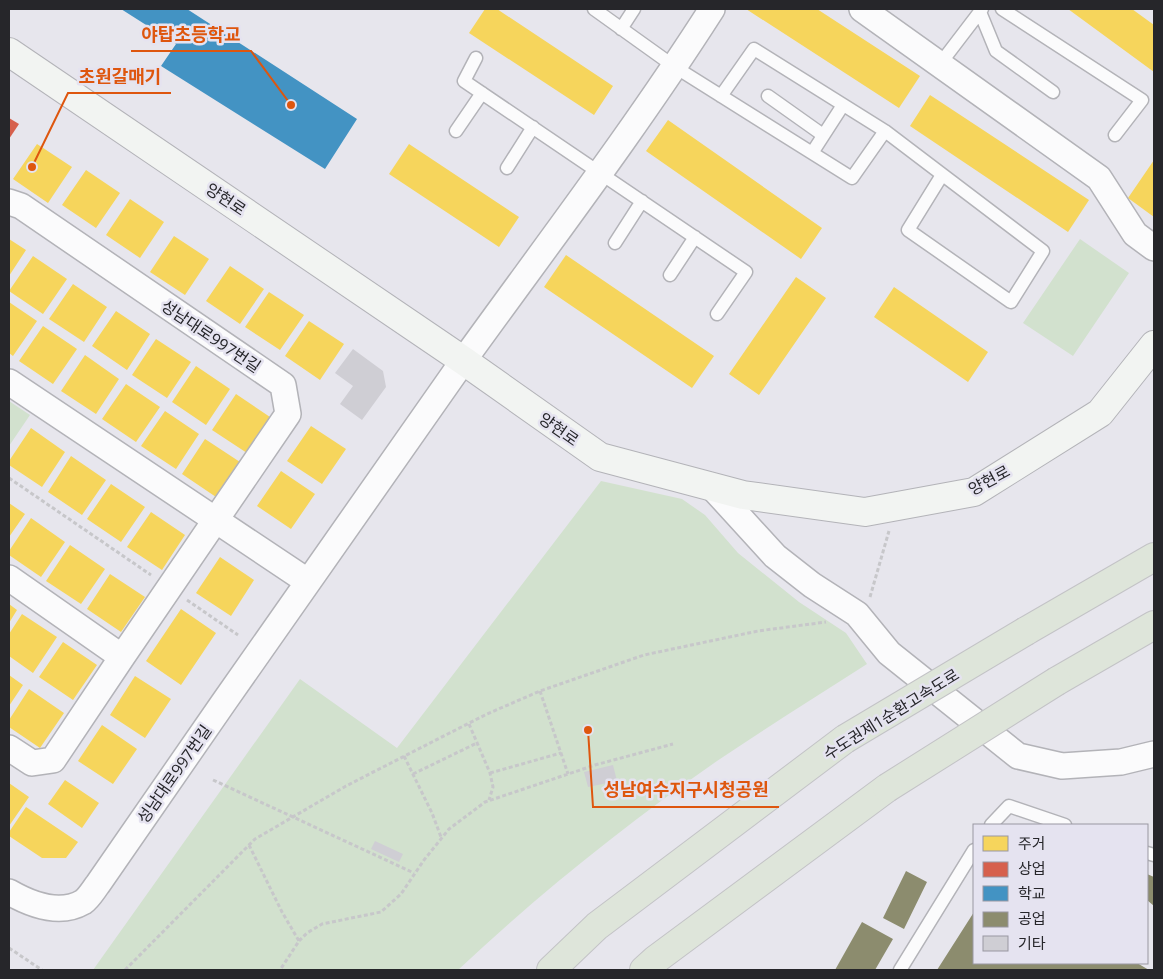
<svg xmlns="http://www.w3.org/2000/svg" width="1163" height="979" font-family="'Open Sans','Noto Sans KR',sans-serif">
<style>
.green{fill:#d2e1ce}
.homes{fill:#f6d55c}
.shops{fill:#d6604d}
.schools{fill:#4393c3}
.industry{fill:#8c8c6e}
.building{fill:#cfced4}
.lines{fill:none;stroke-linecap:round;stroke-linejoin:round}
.service-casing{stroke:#b3b3b8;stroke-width:15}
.minor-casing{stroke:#b3b3b8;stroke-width:28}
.secondary-casing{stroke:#b3b3b8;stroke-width:30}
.motorway-casing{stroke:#c3c3c6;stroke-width:30}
.path{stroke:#c7c7ca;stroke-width:3;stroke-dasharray:4 2.5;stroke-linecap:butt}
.service{stroke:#fbfbfc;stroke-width:12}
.minor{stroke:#fbfbfc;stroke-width:25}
.secondary{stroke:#f2f4f2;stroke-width:28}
.motorway{stroke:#dee5da;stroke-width:28}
.motorway-bridge-casing{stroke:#c3c3c6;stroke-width:30;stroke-linecap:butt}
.motorway-bridge{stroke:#dee5da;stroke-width:28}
.labels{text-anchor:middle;stroke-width:5;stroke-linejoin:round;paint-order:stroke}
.street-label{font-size:16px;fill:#26262a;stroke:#e5e3f0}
.leader{fill:none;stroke:#de560e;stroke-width:2}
.callout-dot{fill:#de560e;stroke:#e5e3f0;stroke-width:2}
.callout-label{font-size:18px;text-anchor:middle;font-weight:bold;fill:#de560e;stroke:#e5e3f0;stroke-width:5;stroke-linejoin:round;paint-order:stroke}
</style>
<rect width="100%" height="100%" fill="#e7e6ed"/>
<path class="green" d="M1080,239L1129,273L1073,356L1023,323Z
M9,401L30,415L9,446Z
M601,481L682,499L705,515L738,553L799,602L846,633L867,664C817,696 766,728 717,761C626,824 539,894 458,970H93L300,679L397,748Z"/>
<path class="homes" d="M485,9H497L613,86L594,115L469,33Z
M746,9H817L920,76L899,108Z
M1068,9H1132L1154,25V72Z
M930,95L1089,200L1068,232L910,126Z
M668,120L822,228L801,259L646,151Z
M37,144L72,167L48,203L13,179Z
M409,144L519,217L499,247L389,174Z
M1154,160V217L1128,198Z
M86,170L120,193L96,228L62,205Z
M130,199L164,222L140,258L106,235Z
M174,236L209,259L185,295L150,272Z
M9,239L26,250L9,276Z
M566,255L714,356L692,388L544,287Z
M33,256L67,279L43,314L9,291Z
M230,266L264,289L240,324L206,301Z
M796,277L826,298L759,395L729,374Z
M73,284L107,307L84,342L49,319Z
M894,287L988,352L968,382L874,317Z
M269,292L304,315L280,350L245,327Z
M9,302L37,321L13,356L9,353Z
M116,311L150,334L127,370L92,346Z
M309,321L344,344L320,380L285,356Z
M43,326L77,349L53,384L19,361Z
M156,339L191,362L167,398L132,375Z
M85,355L119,379L96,414L61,391Z
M196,366L230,389L206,425L172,402Z
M126,384L160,407L136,442L102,419Z
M236,394L270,417L247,453L212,430Z
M165,411L199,434L176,469L141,446Z
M311,426L346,449L322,484L287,461Z
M31,428L65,452L42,487L9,465V461Z
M205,439L240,462L216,497L182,474Z
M71,456L106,480L82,515L48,492Z
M281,471L315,494L291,529L257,506Z
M111,484L145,507L121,542L87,519Z
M9,503L25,514L9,537Z
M151,512L185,535L162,570L127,547Z
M31,518L65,542L41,577L9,555V551Z
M70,545L105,569L81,604L46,581Z
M220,557L254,580L231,616L196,593Z
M110,574L145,597L121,632L87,609Z
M9,604L17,610L9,623Z
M181,609L216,633L181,685L146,661Z
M22,614L57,637L33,673L9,656V634Z
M63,642L97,665L73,700L39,677Z
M9,675L23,685L9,706Z
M135,676L171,699L145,738L110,715Z
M29,689L64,713L40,748L9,727V720Z
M102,725L137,749L113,784L78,761Z
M65,780L99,803L82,828L48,804Z
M9,783L29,797L9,826Z
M26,807L78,842L66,858H42L9,836V832Z"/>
<path class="shops" d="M9,118L19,124L9,139Z"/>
<path class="schools" d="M121,9H187L357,119L325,169L161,66L176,44Z"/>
<path class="industry" d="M906,871L927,882L904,929L883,918Z
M1147,874L1154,877V906L1147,900Z
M974,912V963H1137L1149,970H937Z
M862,922L893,939L875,970H835Z"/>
<path class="building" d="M353,349L383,371L386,387L362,420L340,404L353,386L335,373Z
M613,765L617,781L588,787L584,772Z
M375,841L403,854L399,862L371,849Z"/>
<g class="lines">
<g class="service-casing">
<path id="service" d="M594,9L675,67L852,178L885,131L754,49L721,96
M1002,9L1142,100L1115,135
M980,12L996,51L1053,92
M621,29L634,9
M476,58L464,81L746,272L717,314
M940,64L982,9
M768,96L823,135
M456,131L482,93
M885,131L1043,251L1011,302L908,230L942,175
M812,153L843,105
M507,168L533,127
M615,243L642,201
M670,275L695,237
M991,825L1009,806L1065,825
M1147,853L1154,855
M900,970L974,850"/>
</g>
<g class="minor-casing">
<path id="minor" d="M862,9L1099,178L1135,234L1154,248
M9,202L21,206L283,385L288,414L122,657L53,760L32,763L9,748
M9,382L307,581
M712,487L775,556L812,585L857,614L889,653L1018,756L1062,766L1121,762L1154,754
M9,578L122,657
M9,892C30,904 59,916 83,902C89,898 94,889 98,884C218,710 339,536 461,364C546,246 634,131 712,9"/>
</g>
<g class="secondary-casing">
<path id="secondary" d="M9,52L464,361L600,457L743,495L865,512L974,492L1100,413L1154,345"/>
</g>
<g class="motorway-casing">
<path id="motorway" d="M1026,631L1154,557
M1057,681L1154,625
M551,970L597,926L845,739
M644,970L655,960L887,788"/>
</g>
<path class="path" d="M9,478L151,575
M870,597L889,531
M187,600L238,635
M540,691L568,774
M469,724L490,773L493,787L489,800
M404,756L432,813L441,837
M490,773L561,753
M413,774L477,743
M213,780L414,873
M249,845L282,912L299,941L280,970
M299,941L307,933L322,924L381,912L401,894L424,860L449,829L485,802L595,765L673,744
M9,948L42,970
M125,970L255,839L346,786L432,742L487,714L540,691L644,655L758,631L826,622"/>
<use href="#service" class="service"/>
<use href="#minor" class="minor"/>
<use href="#secondary" class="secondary"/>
<use href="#motorway" class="motorway"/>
<g class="motorway-bridge-casing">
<path id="motorway-bridge" d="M845,739L1026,631
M887,788L1057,681"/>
</g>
<use href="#motorway-bridge" class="motorway-bridge"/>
</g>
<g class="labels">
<g class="street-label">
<text transform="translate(226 199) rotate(34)" y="6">양현로</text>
<text transform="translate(211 336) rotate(34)" y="6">성남대로997번길</text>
<text transform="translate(559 429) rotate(35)" y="6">양현로</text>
<text transform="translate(989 480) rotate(-28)" y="6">양현로</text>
<text transform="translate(891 714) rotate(-32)" y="6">수도권제1순환고속도로</text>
<text transform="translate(174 774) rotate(-55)" y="6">성남대로997번길</text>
</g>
</g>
<path class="leader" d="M291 105L251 51H131M32 167L68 93H171M588 730L593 807H779"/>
<g class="callout-dot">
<circle cx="291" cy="105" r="5"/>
<circle cx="32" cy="167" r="5"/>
<circle cx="588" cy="730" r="5"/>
</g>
<g class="callout-label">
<text x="191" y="41">야탑초등학교</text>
<text x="120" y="83">초원갈매기</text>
<text x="686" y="796">성남여수지구시청공원</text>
</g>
<rect width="1163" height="979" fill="none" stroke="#26262a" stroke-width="20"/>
<rect x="973" y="824" width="175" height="140" fill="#e5e3f0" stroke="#9997a1"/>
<rect x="983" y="836" width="25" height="15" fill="#f6d55c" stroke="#9997a1"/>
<text x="1018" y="849" font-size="15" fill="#26262a">주거</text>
<rect x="983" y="862" width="25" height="15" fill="#d6604d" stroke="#9997a1"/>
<text x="1018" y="874" font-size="15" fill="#26262a">상업</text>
<rect x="983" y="886" width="25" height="15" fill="#4393c3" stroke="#9997a1"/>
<text x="1018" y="899" font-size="15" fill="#26262a">학교</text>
<rect x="983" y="912" width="25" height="15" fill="#8c8c6e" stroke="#9997a1"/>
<text x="1018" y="924" font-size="15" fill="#26262a">공업</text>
<rect x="983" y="936" width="25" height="15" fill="#cfced4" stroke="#9997a1"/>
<text x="1018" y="949" font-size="15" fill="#26262a">기타</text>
</svg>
